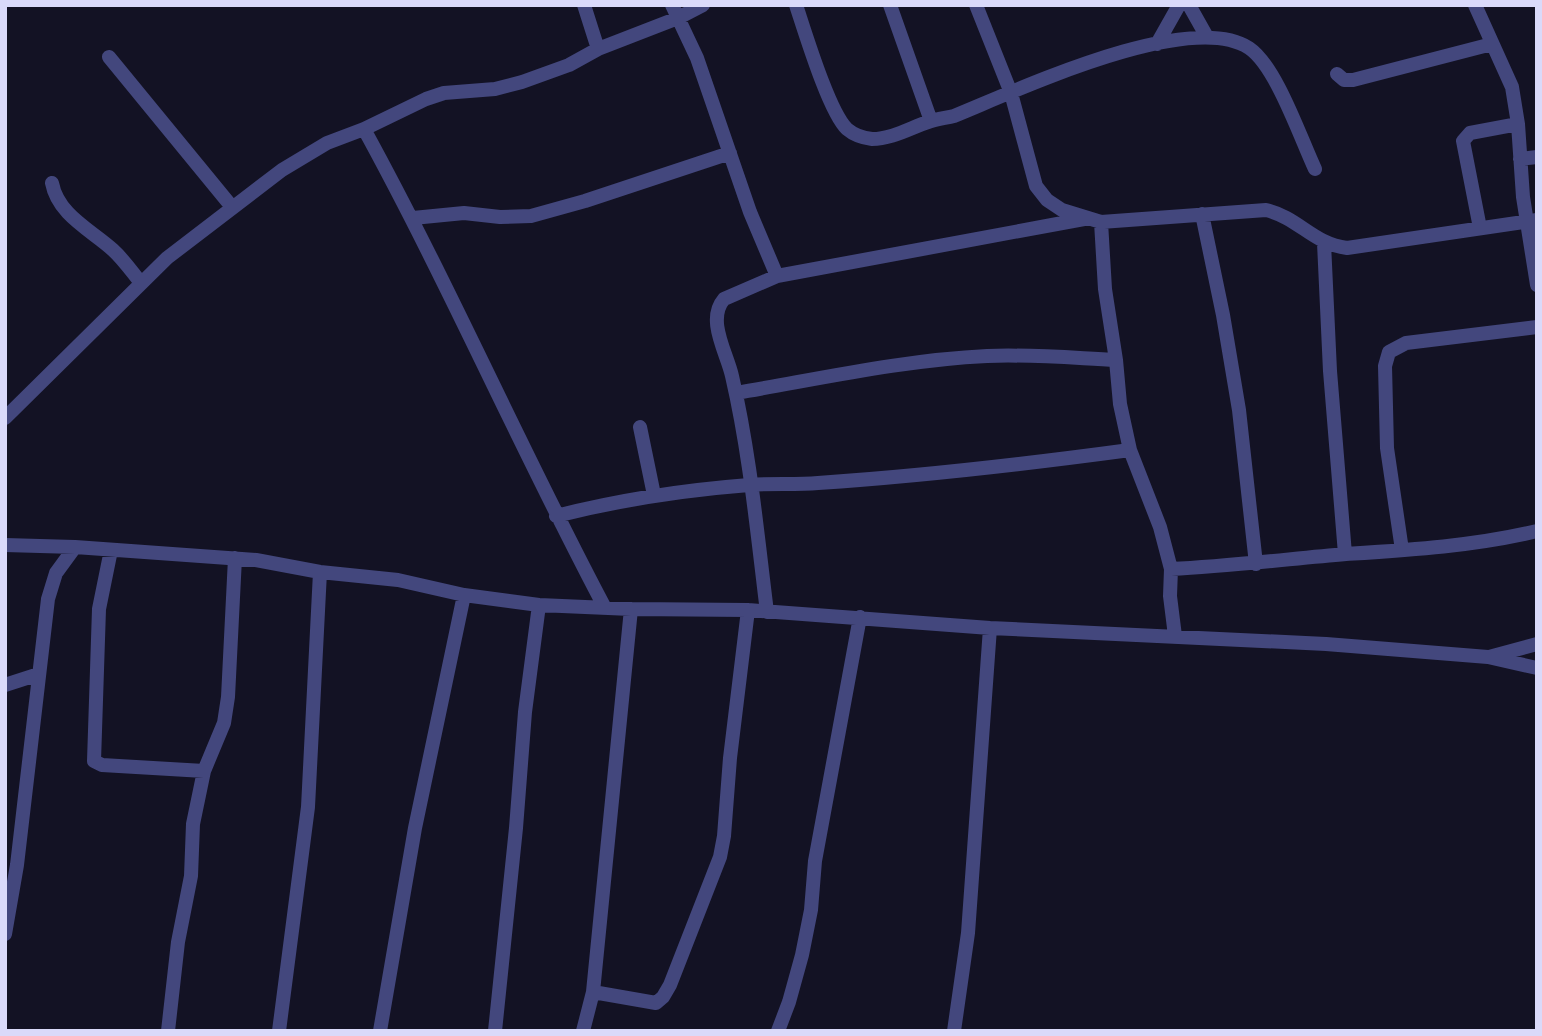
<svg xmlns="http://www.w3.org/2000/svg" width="1542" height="1036" font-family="'Source Sans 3',sans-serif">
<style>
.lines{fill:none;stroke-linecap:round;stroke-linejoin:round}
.minor{stroke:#43477d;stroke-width:14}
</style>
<rect width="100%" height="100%" fill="#131224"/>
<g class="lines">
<path class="minor" d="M584,5L598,49
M672,5L697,58L750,212L777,276
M796,5C805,32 829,112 847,129C854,135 863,138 872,139C892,139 910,128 928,122C937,119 946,118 954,116C1016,91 1189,9 1249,48C1276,66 1300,137 1315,169
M890,5L931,121
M976,5L1011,93L1036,186L1047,200L1062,210L1101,222L1266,210C1299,218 1313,244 1347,248L1537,220
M1189,5L1207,37
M1475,5L1512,87L1518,124L1523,197L1537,285
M1157,44L1179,5
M109,57L232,207
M1337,74L1344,80H1353L1492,44
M364,129C450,286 521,450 605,608
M1520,159L1537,157
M52,183C58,215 91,230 113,250C124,260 132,272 141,283
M1202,214L1223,315L1239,410L1256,564
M413,218L464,213L500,217L531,216L585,201L730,153
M1101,222L1105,289L1116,360L1120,404L1130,450L1160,527L1171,569L1170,596L1175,636
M1480,228L1463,141L1470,133L1518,124
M1324,243L1330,371L1345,554
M736,393C819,379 903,360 987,356C1030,354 1073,358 1116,360
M5,418L167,258L282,170L327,143L364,129L426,99L444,93L495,89L522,82L569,65L598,49L678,18L703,5
M640,427L654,495
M556,516C619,500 684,490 749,485C772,483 795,485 818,483C922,476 1026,464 1130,450
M5,545L75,547L256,560L320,572L398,580L464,595L539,605L631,609L748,610L990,628L1326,644L1488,657L1537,668
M111,550L99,609L94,761L102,765L204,771
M1402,550L1387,448L1385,366L1389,352L1406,343L1537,327
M1171,569C1230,566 1288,559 1346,554C1409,550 1475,546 1537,531
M767,612C757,532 750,454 732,376C727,353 706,320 724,299L777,276L1084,219
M1489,657L1537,644
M5,685L39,674
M5,934L17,865L48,599L56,573L75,547
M593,992L656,1003L663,997L670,985L720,857L724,836L730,758L748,610
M168,1031L178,942L191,876L193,824L204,771L224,723L228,697L235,558
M279,1031L308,807L320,572
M380,1031L415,828L464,595
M495,1031L516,828L525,712L539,605
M583,1031L593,992L631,609
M778,1031L789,1002L802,955L811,910L815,861L860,617
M954,1031L968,933L990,628"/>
</g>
<rect width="1542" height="1036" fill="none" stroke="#dadafa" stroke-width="14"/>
</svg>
